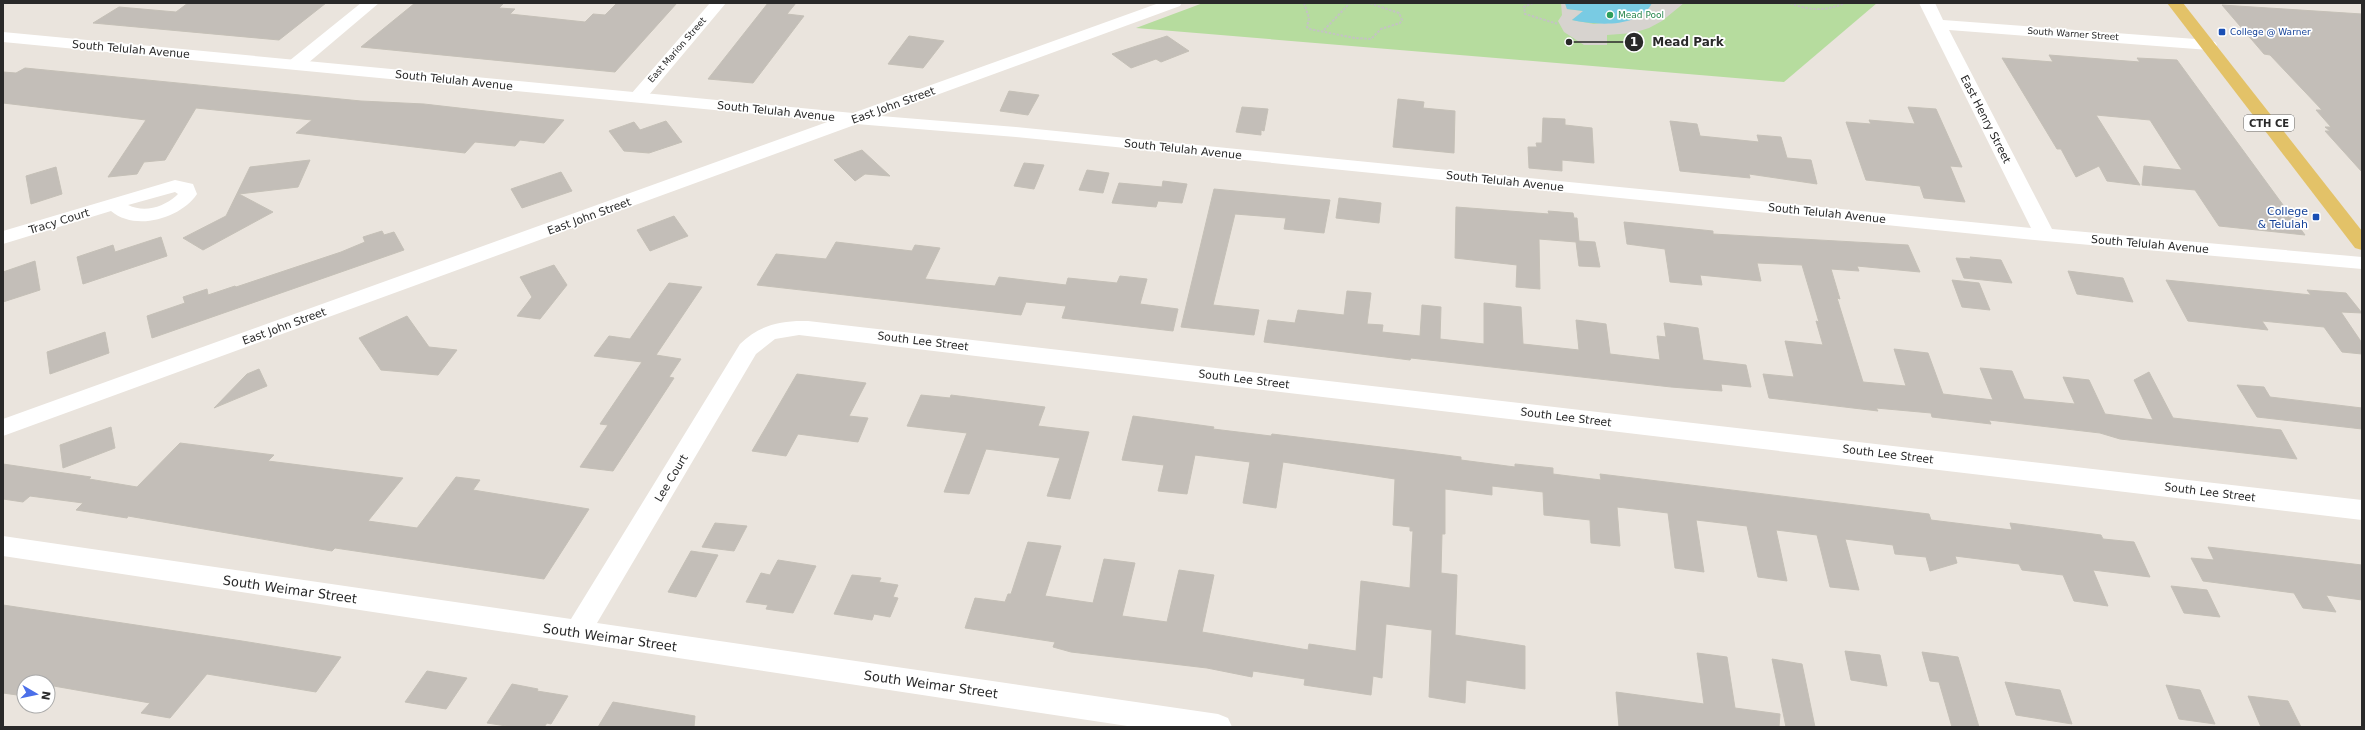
<svg xmlns="http://www.w3.org/2000/svg" width="2365" height="730" font-family="'DejaVu Sans',sans-serif">
<style>
.green{fill:#b6dc9e}
.plaza{fill:#d7d3cf}
.water{fill:#79cbe3}
.building{fill:#c3beb8;stroke:#c5c0b7}
.lines{fill:none;stroke-linecap:round;stroke-linejoin:round}
.path{stroke:#c3c3c3;stroke-width:2;stroke-dasharray:2.5 1.5;stroke-linecap:butt}
.street{fill:#fff;fill-rule:evenodd}
.secondary{fill:#fff;fill-rule:evenodd}
.primary{fill:#e3c268;fill-rule:evenodd}
.leisure-dot{fill:#2e9e5b;stroke:#fff;stroke-width:1.5}
.transit-dot{fill:#1a4fb4;stroke:#fff;stroke-width:1.5}
.labels{text-anchor:middle;stroke-width:3.5;stroke-linejoin:round;paint-order:stroke}
.far-leisure-label{font-size:9px;fill:#27864d;stroke:#fff;text-anchor:start}
.far-transit-label{font-size:9px;fill:#164399;stroke:#fff;text-anchor:start}
.far-street-label{font-size:9px;fill:#292929;stroke:#fff}
.shield{fill:#fff;stroke:#696969;stroke-width:1}
.shield-label{font-size:10px;font-weight:bold;fill:#292929}
.street-label{font-size:11px;fill:#292929;stroke:#fff}
.transit-label{font-size:11px;fill:#164399;stroke:#fff;text-anchor:end}
.near-street-label{font-size:13px;fill:#292929;stroke:#fff}
.leader{fill:none;stroke:#292929;stroke-width:1.5}
.callout-dot{fill:#292929;stroke:#fff;stroke-width:1.5}
.mark-label{font-size:12px;text-anchor:middle;font-weight:bold;fill:#fff}
.callout-label{font-size:12px;text-anchor:middle;font-weight:bold;fill:#292929;stroke:#fff;stroke-width:3.5;stroke-linejoin:round;paint-order:stroke}
</style>
<rect width="100%" height="100%" fill="#eae4dd"/>
<path class="green" d="M1203,3H1877L1784,82L1136,28Z"/>
<path class="plaza" d="M1561,3H1565L1567,9L1584,11L1572,20L1594,24L1633,19L1638,17L1652,3H1684L1662,21L1649,28L1633,33L1607,35V45H1584L1564,32L1558,21L1562,15Z"/>
<path class="water" d="M1565,3H1652C1639,29 1595,25 1572,20L1583,11L1567,9Z"/>
<path class="building" d="M188,3H326L279,40L93,23L119,7L176,12Z
M415,3H504L499,8L515,9L510,14L585,22L593,14L605,15L617,3H677L615,72L361,47Z
M768,3H796L787,14L804,16L753,83L708,79Z
M2222,5L2362,14V172L2325,131H2330L2325,127H2331L2316,110H2322L2270,55L2264,54Z
M909,36L944,41L923,68L888,64Z
M1167,36L1189,51L1161,62L1156,59L1131,68L1112,54Z
M2049,55L2140,62L2137,58L2177,60L2305,235L2219,226L2195,190L2142,185L2144,166L2182,170L2150,120L2096,115L2140,185L2107,181L2099,166L2076,177L2061,149H2057L2002,58L2053,62Z
M25,68L361,101L424,104L564,120L544,143L520,140L515,146L475,142L465,153L296,133L312,120L196,108L165,160L144,162L137,174L108,177L146,120L3,103V72L16,73Z
M1009,91L1039,95L1028,115L1000,111Z
M1398,99L1424,102L1423,108L1455,111L1454,153L1393,147Z
M1242,107L1268,109L1264,131L1261,130V135L1236,132Z
M1908,107L1936,109L1962,167L1950,166L1965,202L1924,198L1920,186L1866,180L1846,122L1871,124L1869,120L1915,124Z
M1543,118L1565,119V125L1592,128L1594,163L1562,160V171L1529,168L1528,147H1537L1536,143H1542Z
M666,121L682,142L649,153L624,151L609,131L634,122L640,130Z
M1670,121L1697,124L1700,136L1759,142L1757,135L1781,137L1787,158L1811,160L1817,184L1749,174L1750,178L1680,171Z
M862,150L890,176L865,174L855,181L834,160Z
M310,160L298,187L239,194L273,212L203,250L183,238L226,216L250,167Z
M1024,163L1044,165L1034,189L1014,186Z
M56,167L62,194L31,204L26,176Z
M1087,170L1109,173L1103,193L1079,190Z
M561,172L572,191L522,208L511,189Z
M1163,181L1187,184L1182,203L1158,201L1156,207L1112,203L1119,183L1162,187Z
M1214,189L1330,200L1324,233L1284,229L1286,218L1235,214L1213,305L1259,310L1254,335L1181,327Z
M1339,198L1381,203L1379,223L1336,218Z
M1456,207L1549,214L1548,211L1573,213L1574,218H1577L1579,241L1595,242L1600,267L1579,266L1576,242L1539,239L1540,289L1516,287L1517,265L1455,258Z
M674,216L688,236L650,251L637,230Z
M1624,222L1713,231V234L1908,245L1920,272L1857,266L1859,271L1831,269L1840,299L1837,298L1863,382L1906,386L1894,349L1928,353L1943,394L1993,400L1980,368L2012,371L2024,399L2075,404L2063,377L2089,380L2105,414L2153,420L2134,380L2149,372L2173,418L2281,430L2297,459L2120,439L2100,433L1989,420L1991,424L1932,417L1931,413L1876,408L1878,411L1769,398L1763,374L1794,377L1785,341L1823,345L1816,321L1819,322L1802,265L1757,263L1761,281L1700,275L1702,285L1670,282L1665,249L1627,244Z
M382,231L384,235L394,232L404,250L152,338L147,316L185,303L183,297L207,289L208,295L235,286L236,287L341,252L365,242L363,237Z
M161,237L167,256L83,284L77,257L113,245L115,252Z
M836,242L912,251L915,245L940,248L925,279L995,286L999,277L1066,285L1068,278L1117,283L1120,276L1147,279L1140,304L1178,309L1173,331L1062,318L1066,306L1026,302L1021,315L757,285L776,254L826,259Z
M1970,257L2001,260L2012,283L1964,278L1956,258L1971,259Z
M35,261L40,290L3,302V272Z
M554,265L567,285L540,319L517,316L532,297L520,277Z
M2068,271L2123,278L2133,302L2077,294Z
M1952,280L1979,283L1990,310L1962,307Z
M2166,280L2311,295L2307,290L2346,293L2362,313L2341,312L2362,343V354L2342,352L2324,327L2262,321L2268,330L2188,321Z
M669,283L702,287L656,355L681,359L669,377L674,378L613,471L580,467L608,425L600,424L642,362L594,356L609,336L630,339Z
M1347,291L1371,293L1367,324L1383,325L1382,332L1420,336L1422,305L1441,307L1440,339L1484,344V303L1521,307L1523,344L1579,350L1576,320L1606,324L1610,354L1660,360L1657,336L1666,337L1664,323L1698,328L1703,360L1746,365L1751,387L1721,384L1722,391L1671,387L1411,358L1410,360L1264,342L1268,320L1295,323L1298,310L1344,315Z
M407,316L429,347L457,350L438,375L381,370L359,338Z
M105,332L109,353L50,374L47,352Z
M259,369L267,386L214,408L247,374Z
M797,374L866,383L849,416L868,418L858,442L798,434L786,456L752,451Z
M2237,385L2264,387L2270,397L2362,408V429L2257,417Z
M921,395L950,398L951,395L1045,407L1038,426L1089,432L1070,499L1047,496L1060,458L986,449L969,494L944,492L967,433L907,426Z
M1133,416L1214,427L1213,429L1271,436L1272,434L1406,450L1461,457V460L1515,467V464L1553,468V474L1601,480L1600,474L1929,514L1931,520L2012,530L2010,523L2101,535L2103,539L2134,542L2150,577L2093,570L2108,606L2074,601L2063,575L2022,570L2019,564L1955,556L1957,563L1930,571L1926,557L1895,554L1893,545L1845,539L1859,590L1830,587L1817,535L1776,530L1787,581L1758,577L1747,526L1696,520L1704,572L1675,568L1668,513L1617,507L1620,546L1591,543L1590,520L1544,515L1543,492L1492,486V495L1445,489V534H1442L1441,573L1457,575L1455,635L1525,646V689L1466,680L1465,703L1429,697L1432,630L1386,624L1382,678L1373,676L1371,695L1304,685L1305,679L1253,671L1252,677L1207,668L1071,652L1053,647L1055,642L965,628L975,598L1005,602L1008,594H1011L1028,542L1061,546L1045,596L1093,603L1104,559L1135,563L1122,616L1167,622L1179,570L1214,575L1202,632L1308,650L1309,644L1356,651L1361,581L1410,588L1413,531H1410V527L1393,525L1395,479L1283,462L1276,508L1243,503L1250,462L1195,455L1187,494L1158,491L1164,465L1122,460Z
M111,427L115,448L63,468L60,445Z
M180,443L274,455L268,461L403,478L368,521L417,528L456,477L480,480L473,490L589,509L544,579L335,548L332,551L128,516L127,518L76,510L83,503L30,496L23,502L3,499V464L91,477L89,479L137,487Z
M715,523L747,526L734,551L702,547Z
M2208,547L2362,565V600L2326,595L2336,612L2303,608L2294,593L2203,581L2191,558L2214,560Z
M691,551L718,555L696,597L668,592Z
M778,560L816,566L793,613L766,609L768,605L746,602L761,573L770,575Z
M852,575L881,578L879,582L898,585L893,597L898,598L890,617L874,614L872,620L834,614Z
M2171,586L2207,590L2220,617L2184,613Z
M3,605L242,641L341,657L316,692L207,674L170,718L141,713L150,703L48,685V682L24,681V696L3,693Z
M1845,651L1880,655L1887,686L1851,680Z
M1922,652L1958,657L1979,727H1952L1939,682L1930,681Z
M1697,653L1727,657L1735,708L1780,714L1779,727H1619L1616,692L1704,704Z
M1772,659L1802,664L1815,727H1786Z
M427,671L467,678L446,709L405,702Z
M2005,682L2060,690L2072,724L2016,715Z
M512,684L538,689L537,691L568,696L551,724L547,723L544,727H513L487,723Z
M2166,685L2200,690L2215,724L2179,719Z
M2248,696L2288,701L2301,727H2261Z
M613,702L695,716L694,727H598Z"/>
<g class="lines">
<path class="path" d="M1304,3L1309,18L1307,27L1309,29L1355,38L1371,39L1381,29L1400,23L1402,20L1399,13L1369,3
M1533,3L1524,7L1525,14L1558,24
M1790,3C1809,11 1827,11 1845,3
M1324,30L1350,3"/>
<path class="street" d="M361,3H379L301,69H289L287,65L289,61Z
M710,3H726L643,102H631L628,98L631,94Z
M1919,3H1935L1943,20L2209,40L2215,42L2217,45L2215,48L2209,50L1949,30L2052,229L2362,257V269L2045,241L1016,137L856,124L850,123L847,119L850,115L856,114L1016,127L2031,228Z
M175,180L193,184L197,194C181,218 136,232 111,211L3,244V231ZM175,192L178,194L176,196C163,207 145,213 128,205Z
M808,321L2362,500V520L799,335L775,339L756,354L597,623L1218,714L1228,718L1232,727H1134L3,556V536L571,619L740,344C759,325 782,320 808,321Z"/>
<path class="secondary" d="M1159,3H1182L1180,6L3,436V419L830,121L3,42V32L853,113Z"/>
<path class="primary" d="M2167,3H2183L2362,231V250L2355,248Z"/>
</g>
<circle class="leisure-dot" cx="1610" cy="15" r="4"/>
<g class="transit-dot">
<rect x="2218" y="28" width="8" height="8" rx="2"/>
<rect x="2312" y="213" width="8" height="8" rx="2"/>
</g>
<g class="labels">
<g class="far-leisure-label">
<text x="1618" y="18">Mead Pool</text>
</g>
<g class="far-transit-label">
<text x="2230" y="35">College @ Warner</text>
</g>
<g class="far-street-label">
<text transform="translate(2073 34) rotate(4)" y="3">South Warner Street</text>
<text transform="translate(677 50) rotate(-49)" y="3">East Marion Street</text>
</g>
<rect class="shield" x="2244" y="115" width="50" height="16" rx="3"/>
<g class="shield-label">
<text x="2269" y="127">CTH CE</text>
</g>
<g class="street-label">
<text transform="translate(131 49) rotate(5)" y="4">South Telulah Avenue</text>
<text transform="translate(454 80) rotate(6)" y="4">South Telulah Avenue</text>
<text transform="translate(893 105) rotate(-20)" y="4">East John Street</text>
<text transform="translate(776 111) rotate(6)" y="4">South Telulah Avenue</text>
<text transform="translate(1986 119) rotate(63)" y="4">East Henry Street</text>
<text transform="translate(1183 149) rotate(6)" y="4">South Telulah Avenue</text>
<text transform="translate(1505 181) rotate(6)" y="4">South Telulah Avenue</text>
<text transform="translate(1827 213) rotate(6)" y="4">South Telulah Avenue</text>
<text transform="translate(589 216) rotate(-20)" y="4">East John Street</text>
<text transform="translate(59 221) rotate(-17)" y="4">Tracy Court</text>
<text transform="translate(2150 244) rotate(5)" y="4">South Telulah Avenue</text>
<text transform="translate(284 326) rotate(-20)" y="4">East John Street</text>
<text transform="translate(923 341) rotate(7)" y="4">South Lee Street</text>
<text transform="translate(1244 379) rotate(7)" y="4">South Lee Street</text>
<text transform="translate(1566 417) rotate(7)" y="4">South Lee Street</text>
<text transform="translate(1888 454) rotate(7)" y="4">South Lee Street</text>
<text transform="translate(671 478) rotate(-59)" y="4">Lee Court</text>
<text transform="translate(2210 492) rotate(7)" y="4">South Lee Street</text>
</g>
<g class="transit-label">
<text x="2308" y="215">College<tspan x="2308" dy="13">&amp; Telulah</tspan></text>
</g>
<g class="near-street-label">
<text transform="translate(290 589) rotate(8)" y="5">South Weimar Street</text>
<text transform="translate(610 637) rotate(8)" y="5">South Weimar Street</text>
<text transform="translate(931 684) rotate(8)" y="5">South Weimar Street</text>
</g>
</g>
<path class="leader" d="M1569 42L1634 42"/>
<g class="callout-dot">
<circle cx="1569" cy="42" r="4"/>
<circle cx="1634" cy="42" r="10"/>
</g>
<g class="mark-label">
<text x="1634" y="46">1</text>
</g>
<g class="callout-label">
<text x="1688" y="46">Mead Park</text>
</g>
<rect width="2365" height="730" fill="none" stroke="#292929" stroke-width="8"/>
<g transform="translate(36 694) rotate(99)"><circle r="19" fill="#ffffff" stroke="#a9a9a9"/>
<path d="M0-3L7 15L0 10L-7 15Z" fill="#4b6fe9"/>
<text y="-6" font-size="11" font-weight="bold" text-anchor="middle" fill="#292929">N</text>
</g>
</svg>
